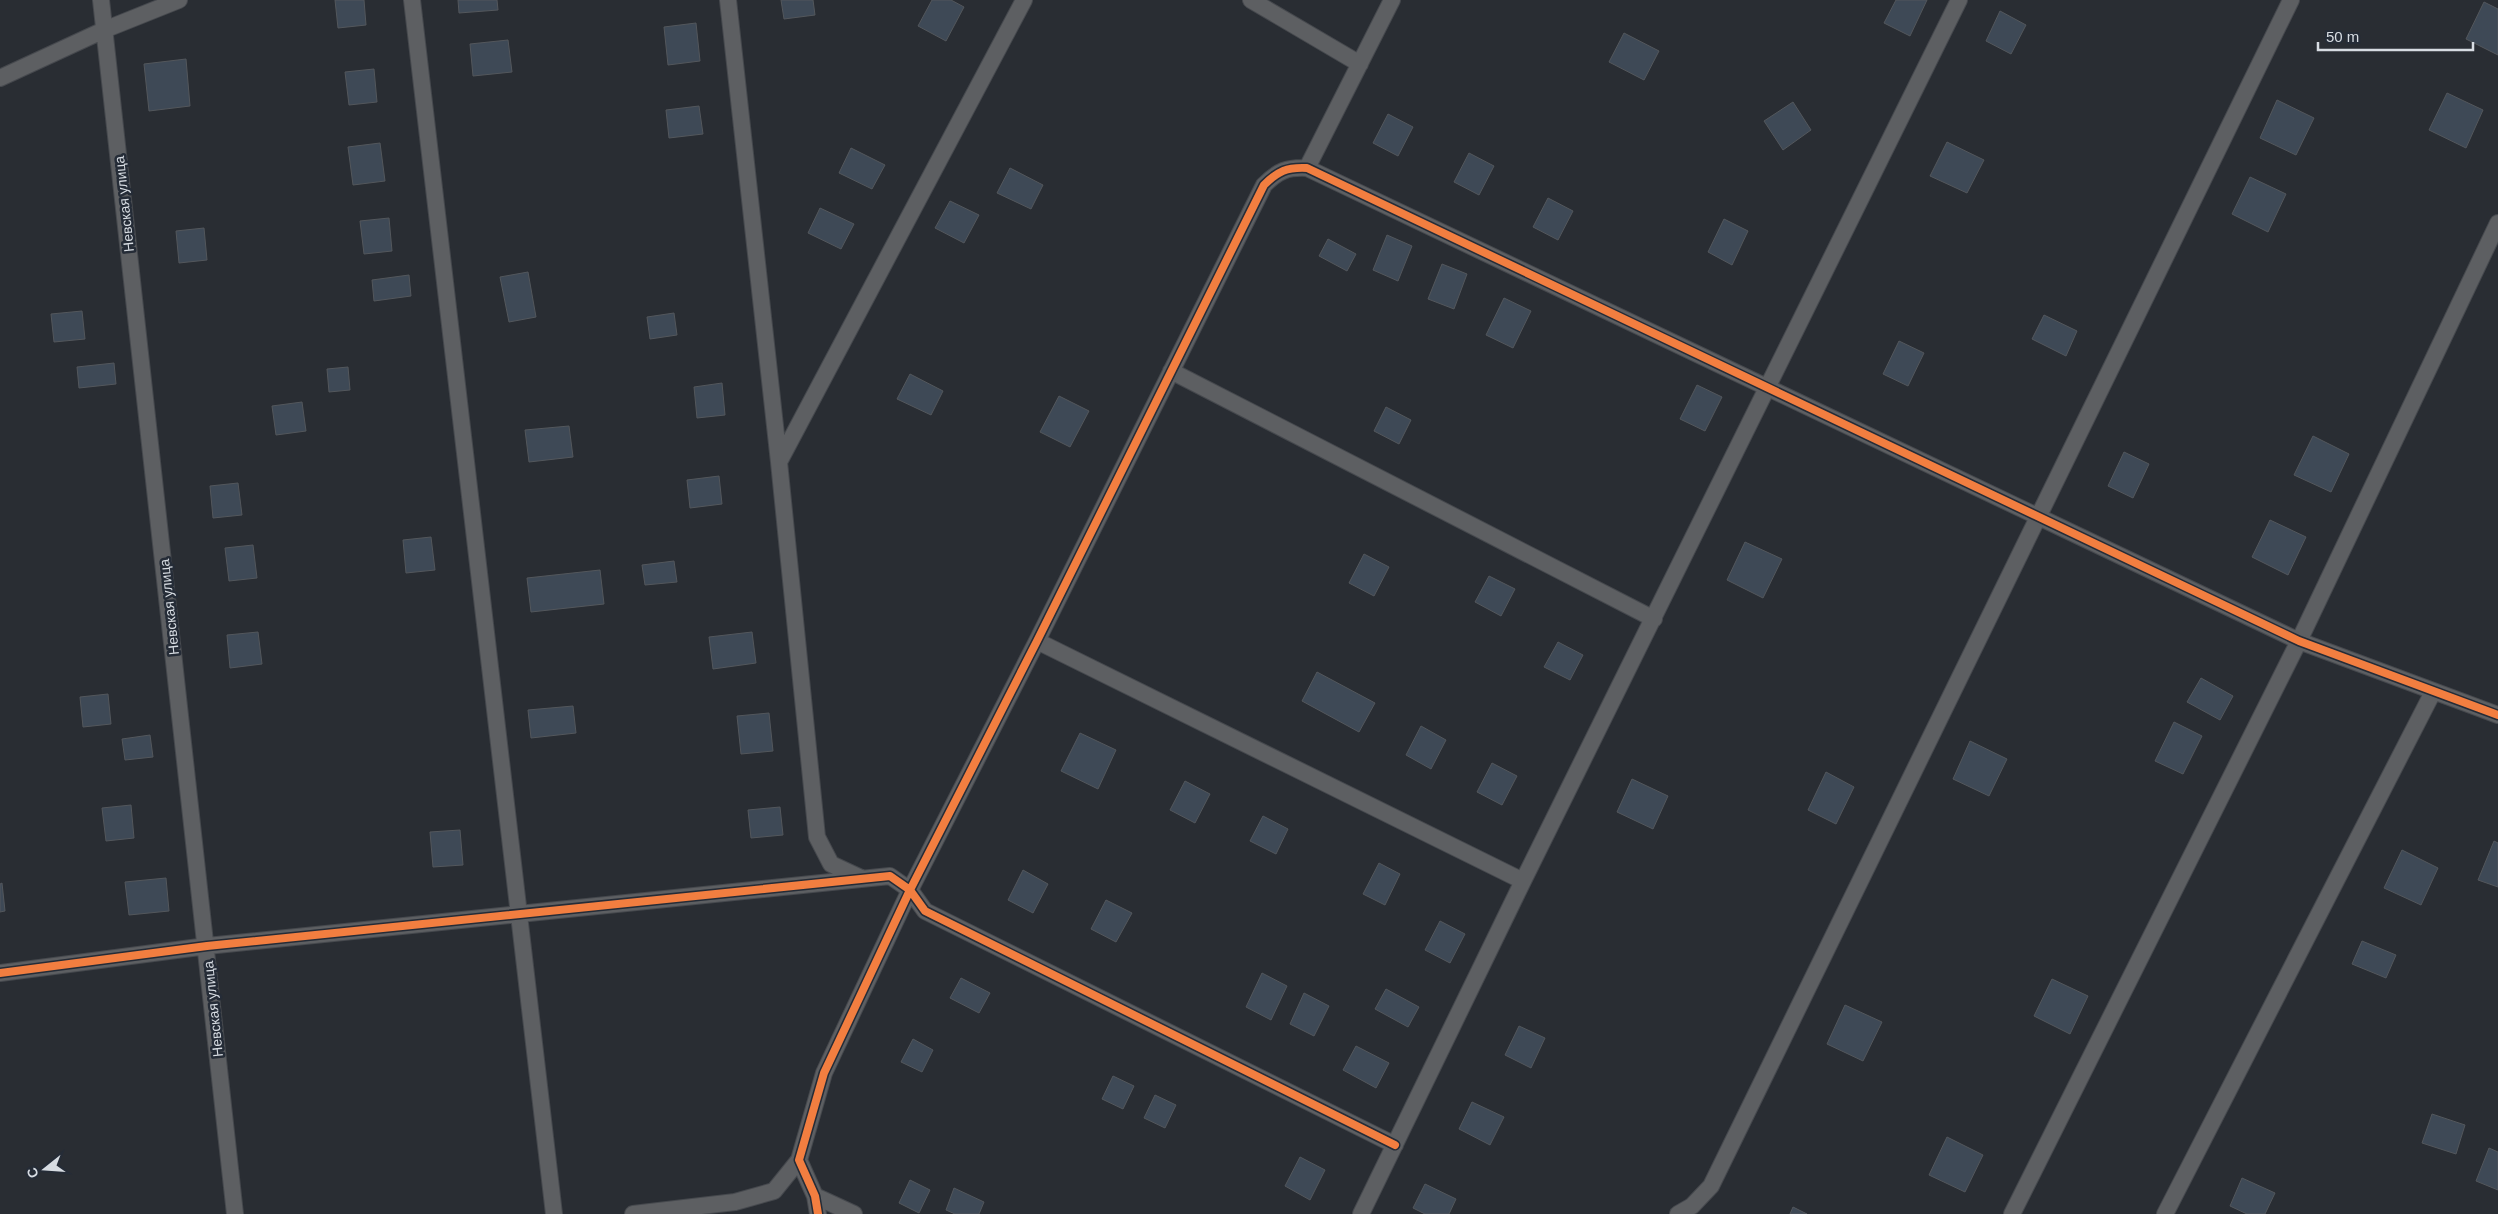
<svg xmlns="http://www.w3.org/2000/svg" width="2498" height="1214" font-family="Helvetica,sans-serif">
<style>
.building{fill:#3e4956;stroke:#53575c}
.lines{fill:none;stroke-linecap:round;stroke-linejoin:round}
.minor-casing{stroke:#46494e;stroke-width:18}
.minor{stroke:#5d5f62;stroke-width:16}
.cycleway-casing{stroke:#252c37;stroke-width:11}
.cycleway{stroke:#f27e40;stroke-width:8}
.labels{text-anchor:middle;stroke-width:5;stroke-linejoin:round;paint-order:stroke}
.street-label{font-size:14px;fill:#d7dce2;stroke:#252c37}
</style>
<rect width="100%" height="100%" fill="#292d33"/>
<path class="building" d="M335,0H364L366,25L338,28Z
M458,0H497L498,10L459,13Z
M781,0H813L815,15L784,19Z
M932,0H951L964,7L946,41L918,26Z
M1896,0H1927L1910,36L1884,23Z
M2484,2L2498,9V55L2466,39Z
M2000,11L2026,25L2011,54L1986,41Z
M696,23L700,61L668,65L664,27Z
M1624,33L1659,51L1644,80L1609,62Z
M508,40L512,72L473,76L470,44Z
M186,59L190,106L149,111L144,64Z
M374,69L377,102L349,105L345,72Z
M2447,93L2483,110L2466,148L2429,130Z
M2277,100L2314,118L2296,155L2260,138Z
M1793,102L1811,130L1783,150L1764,121Z
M699,106L703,134L669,138L666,110Z
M1388,114L1413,127L1398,156L1373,143Z
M1947,142L1984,160L1967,193L1930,176Z
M380,143L385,181L353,185L348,147Z
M851,148L885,165L872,189L839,173Z
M1469,153L1494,166L1479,195L1454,182Z
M1010,168L1043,185L1031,209L997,193Z
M2250,177L2286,194L2268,232L2232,214Z
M1548,198L1573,211L1558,240L1533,227Z
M950,201L979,215L964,243L935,228Z
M820,208L854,224L841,249L808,233Z
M389,218L392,251L364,254L360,221Z
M1724,219L1748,231L1732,265L1708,252Z
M204,228L207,260L179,263L176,231Z
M1387,235L1412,246L1398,281L1373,270Z
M1328,239L1356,254L1347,271L1319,256Z
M1442,264L1467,274L1454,309L1428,299Z
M528,272L536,317L509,322L500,277Z
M409,275L411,296L374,301L372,280Z
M1504,298L1531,311L1513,348L1486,335Z
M82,311L85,339L54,342L51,314Z
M674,313L677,335L650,339L647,317Z
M2044,315L2077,331L2066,356L2032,339Z
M1899,341L1924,353L1908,386L1883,374Z
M114,363L116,384L79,388L77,367Z
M348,367L350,390L329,392L327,369Z
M910,374L943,391L931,415L897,399Z
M722,383L725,415L697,418L694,387Z
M1697,385L1722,397L1705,431L1680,419Z
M1059,396L1089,411L1070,447L1040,432Z
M302,402L306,431L276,435L272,406Z
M1386,407L1411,420L1399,444L1374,431Z
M569,426L573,457L529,462L525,430Z
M2313,436L2349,454L2331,492L2294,475Z
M2124,452L2149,464L2133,498L2108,486Z
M719,476L722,504L690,508L687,480Z
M238,483L242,515L213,518L210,486Z
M2270,520L2306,537L2288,575L2252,557Z
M431,537L435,570L406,573L403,540Z
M1745,542L1782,559L1763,598L1727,580Z
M253,545L257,578L229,581L225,548Z
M1364,554L1389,567L1374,596L1349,583Z
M674,561L677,582L645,585L642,565Z
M600,570L604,604L531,612L527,578Z
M1489,576L1515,589L1501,616L1475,602Z
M258,632L262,664L230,668L227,635Z
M752,632L756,663L713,669L709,637Z
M1558,642L1583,655L1570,680L1544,667Z
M1317,672L1375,703L1359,732L1302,701Z
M2201,678L2233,696L2220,720L2187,702Z
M108,694L111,724L83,727L80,697Z
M573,706L576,733L531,738L528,710Z
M769,713L773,751L741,754L737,716Z
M2174,722L2202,736L2183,774L2155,761Z
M1421,726L1446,740L1431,769L1406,755Z
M1080,733L1116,750L1098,789L1061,771Z
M150,735L153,757L125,760L122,739Z
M1970,741L2007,759L1989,796L1953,779Z
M1492,763L1517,776L1502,805L1477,792Z
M1826,772L1854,787L1836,824L1808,810Z
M1632,779L1668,796L1653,829L1617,812Z
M1185,781L1210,794L1195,823L1170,810Z
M131,805L134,838L106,841L102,808Z
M780,807L783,835L751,838L748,810Z
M1263,816L1288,829L1276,854L1250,841Z
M460,830L463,865L433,867L430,832Z
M2494,841L2498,843V887L2478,880Z
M2402,850L2438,868L2421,905L2384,888Z
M1379,863L1400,874L1385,905L1363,894Z
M1023,870L1048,884L1033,913L1008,900Z
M166,878L169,911L129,915L125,882Z
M2,883L5,911L0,912V884Z
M1106,900L1132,913L1116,942L1091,929Z
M1440,921L1465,934L1450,963L1425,950Z
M2362,941L2396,955L2386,978L2352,964Z
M1262,973L1287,986L1271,1020L1246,1007Z
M961,978L990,993L979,1013L950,998Z
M2052,979L2088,996L2070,1034L2034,1016Z
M1386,989L1419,1007L1408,1027L1375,1009Z
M1304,993L1329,1006L1314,1036L1290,1024Z
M1845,1005L1882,1022L1863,1061L1827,1044Z
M1519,1026L1545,1038L1531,1068L1505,1055Z
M913,1039L933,1050L922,1072L901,1062Z
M1356,1046L1389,1063L1376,1088L1343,1070Z
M1113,1076L1134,1086L1123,1109L1102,1099Z
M1155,1095L1176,1105L1165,1128L1144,1118Z
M1472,1102L1504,1117L1490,1145L1459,1129Z
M2432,1114L2465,1125L2456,1154L2422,1143Z
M1947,1137L1983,1155L1965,1192L1929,1175Z
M2489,1148L2498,1152V1190L2476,1181Z
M1300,1157L1325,1170L1310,1200L1285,1186Z
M2242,1178L2275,1193L2265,1214H2247L2230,1206Z
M910,1180L930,1190L919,1213L899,1203Z
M1425,1184L1456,1199L1449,1214H1425L1413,1208Z
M954,1188L984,1202L979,1214H955L946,1210Z
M1793,1207L1807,1214H1790Z"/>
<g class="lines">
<g class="minor-casing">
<path id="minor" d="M101,0L235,1214
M412,0L554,1214
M728,0L779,462L817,837L831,864L861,878
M1251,0L1360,64
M0,78L104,30L179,0
M1307,168L1392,0
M1171,371L1654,619
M779,462L1024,0
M1037,641L1523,881
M0,973L207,946L890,876L910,890L925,911L1395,1145
M815,1196L854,1214
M633,1214L735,1202L774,1191L799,1160
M818,1214L815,1196L799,1160L824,1073L910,890L1037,641L1264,185C1278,171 1287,167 1307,168L2299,641L2498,715
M1361,1214L1523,881L1959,0
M1678,1214L1692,1206L1711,1186L2291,0
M2012,1214L2299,641L2498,223
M2165,1214L2433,692"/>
</g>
<use href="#minor" class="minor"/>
<g class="cycleway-casing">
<path id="cycleway" d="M0,973L207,946L890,876L910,890L925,911L1395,1145
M818,1214L815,1196L799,1160L824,1073L910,890L1037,641L1264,185C1278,171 1287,167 1307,168L2299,641L2498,715"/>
</g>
<use href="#cycleway" class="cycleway"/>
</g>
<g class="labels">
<g class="street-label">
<text transform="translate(124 204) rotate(-96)" y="5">Невская улица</text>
<text transform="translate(169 607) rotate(-96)" y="5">Невская улица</text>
<text transform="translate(213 1009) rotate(-96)" y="5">Невская улица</text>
</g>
</g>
<g transform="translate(45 1169) rotate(253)" stroke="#252c37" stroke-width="4" paint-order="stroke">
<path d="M0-4L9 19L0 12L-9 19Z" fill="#d7dce2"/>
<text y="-8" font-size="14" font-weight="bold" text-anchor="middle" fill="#d7dce2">С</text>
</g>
<path d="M2318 42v8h155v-8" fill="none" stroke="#d7dce2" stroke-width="2.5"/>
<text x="2326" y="42" font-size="15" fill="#d7dce2" stroke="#252c37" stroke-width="4" paint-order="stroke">50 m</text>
</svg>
